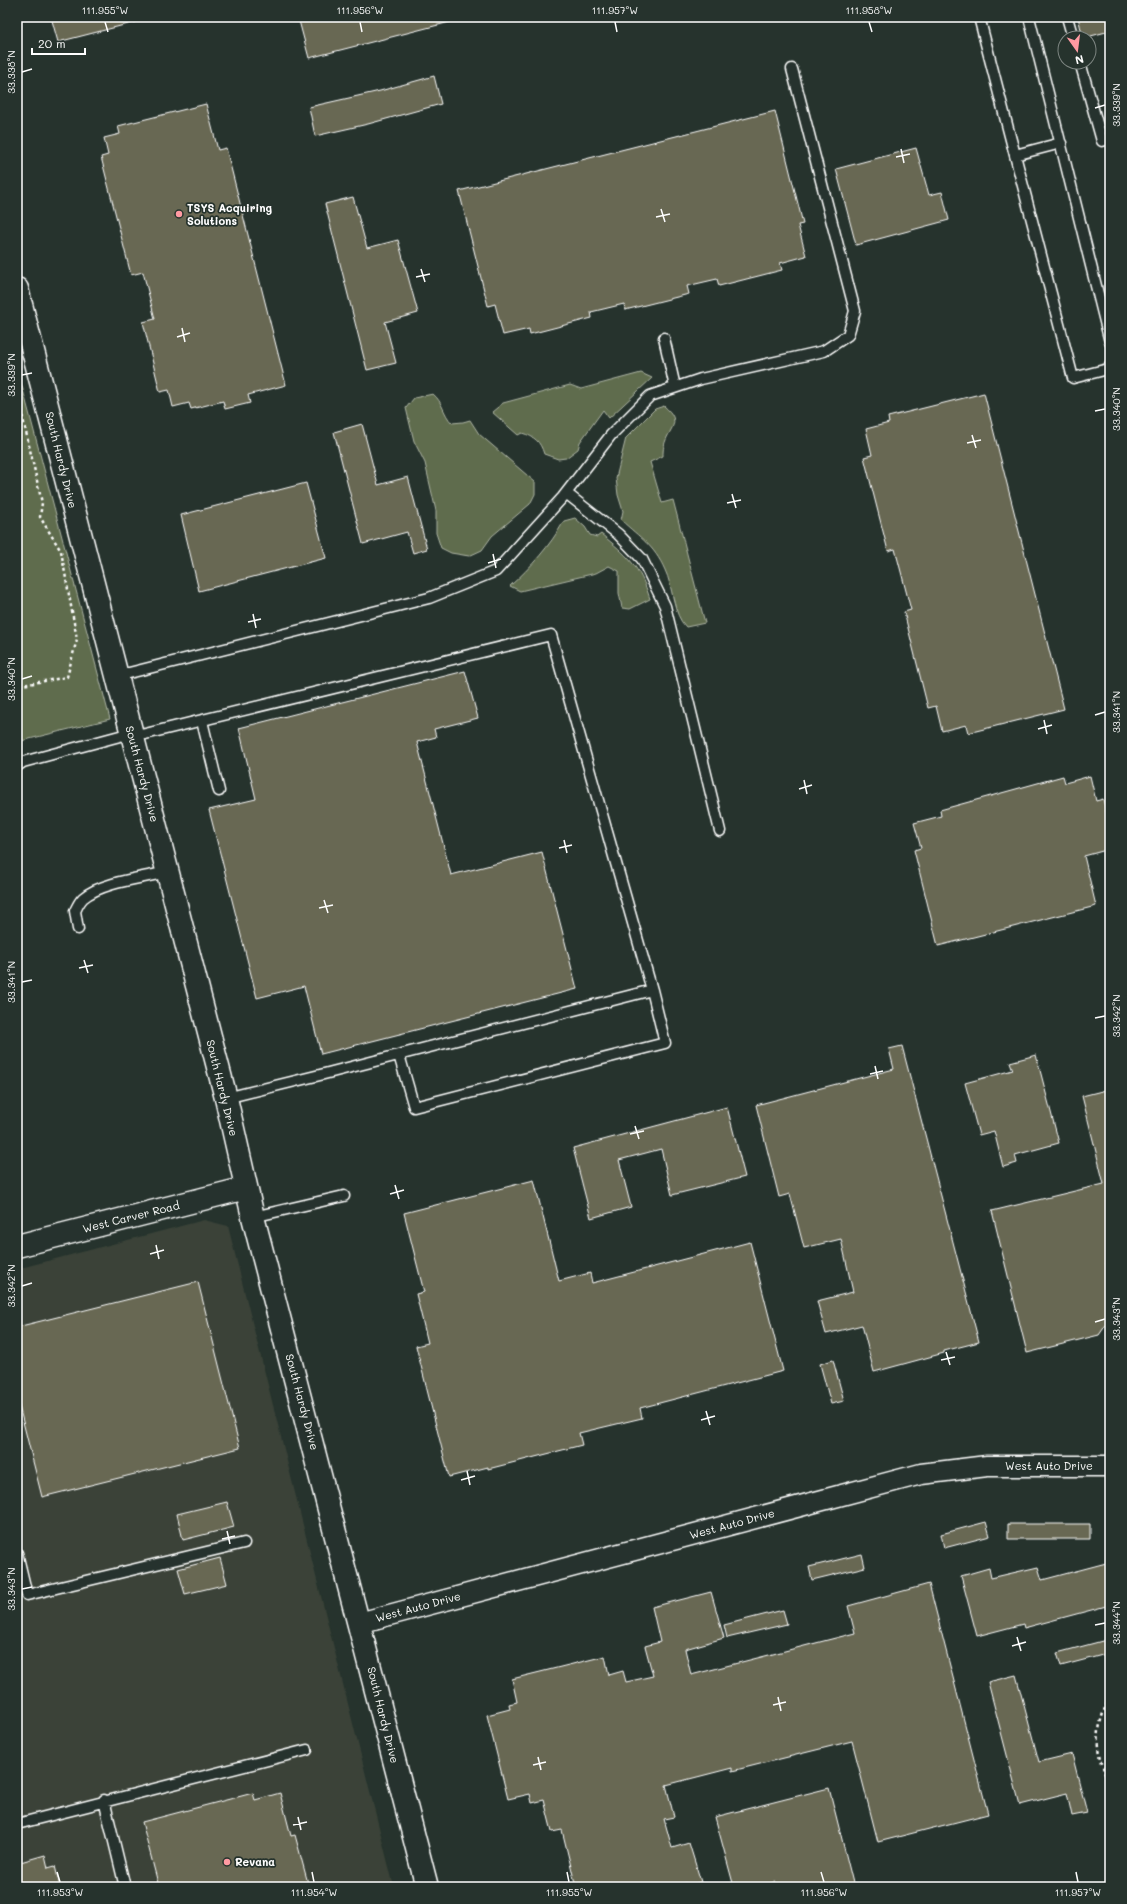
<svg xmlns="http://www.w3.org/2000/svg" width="1127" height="1904" font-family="Mali,sans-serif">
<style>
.built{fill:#3a4338}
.green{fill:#5f6c4e;stroke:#afb6a6}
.building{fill:#686853;stroke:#fff}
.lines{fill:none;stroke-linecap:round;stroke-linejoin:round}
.service-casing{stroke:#fff;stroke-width:13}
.minor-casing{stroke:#fff;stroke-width:23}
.tertiary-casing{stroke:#fff;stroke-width:25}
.path{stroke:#fff;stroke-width:2.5;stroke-dasharray:3 3;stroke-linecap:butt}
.service{stroke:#26332d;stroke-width:10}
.minor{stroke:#26332d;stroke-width:20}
.tertiary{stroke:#26332d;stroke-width:22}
.ticks{fill:none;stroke:#fff;stroke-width:1.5}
.poi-dot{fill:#ff9aa2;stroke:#26332d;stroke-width:1.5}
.labels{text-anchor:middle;stroke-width:3.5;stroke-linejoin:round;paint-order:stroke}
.poi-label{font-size:11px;font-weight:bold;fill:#fff;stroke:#26332d;text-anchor:start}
.street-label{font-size:11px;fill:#fff;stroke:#26332d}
.neatline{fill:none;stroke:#fff;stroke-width:1.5}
.ticks-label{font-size:10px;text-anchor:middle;fill:#fff}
</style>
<rect width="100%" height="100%" fill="#26332d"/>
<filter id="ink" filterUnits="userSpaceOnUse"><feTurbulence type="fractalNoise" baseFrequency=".025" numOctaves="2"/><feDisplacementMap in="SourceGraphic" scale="8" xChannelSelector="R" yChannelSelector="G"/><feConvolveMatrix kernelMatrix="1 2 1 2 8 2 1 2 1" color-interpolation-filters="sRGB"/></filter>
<g filter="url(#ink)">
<path class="built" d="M204,1220L228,1226L394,1887H17V1269Z"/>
<path class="green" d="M17,367L110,719L17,742Z
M641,373L652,378L609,418L603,410L580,442L578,449L566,458L558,459L544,454C540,441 535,437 522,433L518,435L492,412L503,403L570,385L581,389Z
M433,394C443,402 443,414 452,423L463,422L470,420L479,434L535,482V494L530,504L492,536L482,550L469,556L451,553L441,548L436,533V511L425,463L414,441L406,408L414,398Z
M664,406C684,423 668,428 664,446C663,449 663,453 663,456L650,462L662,503L673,500L705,623L686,627C673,615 673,586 665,570C654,545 640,538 621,520L623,511L618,495L616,478L626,438L655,409Z
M575,518L585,527L590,535L597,537L601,534C627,555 640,566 650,599L630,609L622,608L619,593V571L609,566L596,573L520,591L510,586C531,567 550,546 564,521Z"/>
<path class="building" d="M51,17H136V22L58,42Z
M298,17H450V22L309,58Z
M1078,17H1110V31L1083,38Z
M434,76L441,104L368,124L315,136L309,107L380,91Z
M206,104L218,150L226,148L286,385L248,395L250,403L225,409L223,401L191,409L189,403L173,407L169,390L160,392L143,322L155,319L143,272L131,275L101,157L108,155L104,138L120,134L118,126Z
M775,111L803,224L798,225L806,256L780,263L782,270L719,286L717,279L687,286L689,294L625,310L624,304L591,312L592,318L530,334L529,329L503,335L495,304L488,306L459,191Z
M916,148L929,195L942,192L949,220L856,245L836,169Z
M353,197L367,248L398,240L418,313L385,322L396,363L367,370L325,204Z
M984,393L1064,709L968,733L966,725L942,731L936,706L928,708L904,612L911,610L895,549L888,551L864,457L872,455L866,429L889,423L888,417Z
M362,424L378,485L408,477L427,549L413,553L407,532L363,544L334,432Z
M306,483L326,558L199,591L181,515Z
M465,671L478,718L434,729L436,737L417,742L451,875L542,852L577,989L321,1054L304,986L257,998L209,810L256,799L239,728Z
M1063,776L1065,783L1090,776L1096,801L1103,799L1110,827V849L1084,856L1096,906L938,946L914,850L921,848L914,823L941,816L940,810Z
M902,1046L979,1342L944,1351V1353L874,1372L862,1325L826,1334L817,1301L853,1292L841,1239L804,1248L790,1194L779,1197L756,1105L894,1069L889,1049Z
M1036,1055L1059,1143L1015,1155L1017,1163L1003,1167L994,1131L979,1135L965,1083L1013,1070L1010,1062Z
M1110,1089V1263H1106L1110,1280V1319L1099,1335L1027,1353L992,1211L1104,1184L1082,1096Z
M727,1107L745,1177L672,1195L661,1149L619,1160L631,1207L591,1218L573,1148Z
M534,1180L559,1281L590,1273L592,1283L750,1242L783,1371L640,1408L642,1418L579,1433L582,1445L488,1469V1467L449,1477L416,1346L428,1343L416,1294L424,1292L404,1213Z
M198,1282L240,1448L42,1497L17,1398V1327Z
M833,1360L844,1401L831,1404L820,1364Z
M227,1502L234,1527L183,1540L177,1514Z
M986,1522L990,1536L944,1548L941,1534Z
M1008,1524H1090V1539H1008Z
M862,1554L865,1567L812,1580L809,1567Z
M220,1558L227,1584L185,1594L178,1569Z
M1110,1562V1605L1024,1628L1023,1624L977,1636L961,1576L989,1568L991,1578L1038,1567L1042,1580Z
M929,1584L988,1814L878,1842L852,1741L732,1771V1768L666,1785L674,1817L664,1819L672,1848L689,1843L701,1882L687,1886L686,1883L670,1887H576L562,1830L552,1832L544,1800L532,1803L530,1794L508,1799L487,1715L510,1709L509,1704L517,1702L512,1679L605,1656L609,1675L623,1671L626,1682L653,1676L645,1646L660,1642L652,1607L711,1592L724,1638L685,1649L691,1675L855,1633L848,1606Z
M783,1610L787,1624L727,1638L724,1625Z
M1110,1639V1653L1061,1666L1057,1653Z
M1016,1675L1039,1762L1072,1754L1087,1813L1072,1816L1067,1793L1020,1805L988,1682Z
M829,1788L854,1887H776V1882L754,1887H734L715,1817Z
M253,1793L255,1800L280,1793L291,1836L295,1835L309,1887H159L142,1822Z
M45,1855L48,1868L55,1866L60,1887H17V1863Z"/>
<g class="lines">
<g class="service-casing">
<path id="service" d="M979,17L1073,378L1108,369L1110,366
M1029,17L1110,342
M1067,17L1073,38
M1080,62L1102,141L1110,139
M1015,155L1061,143
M664,338L675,387
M566,493L618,534L642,559L665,606L720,831
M117,676L429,598L496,571L563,497L611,435L650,396L701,379L824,351L848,335L855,311L792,69
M202,721L219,791
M133,737L551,635L652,990L324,1074L226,1098
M17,766L23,762L131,733
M78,929L75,911C77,907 79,902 83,898C101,882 144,878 167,872
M399,1055L414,1107L665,1043L652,990
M253,1217L344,1196
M17,1553L27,1595L244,1543
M104,1800L125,1887
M17,1824L307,1750"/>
</g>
<g class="minor-casing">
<path id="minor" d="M359,1623L921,1474L987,1466H1110"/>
</g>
<g class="tertiary-casing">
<path id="tertiary" d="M17,289L226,1098L253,1217L427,1887
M17,1246L246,1188"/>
</g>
<path class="path" d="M17,392L42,503L40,517L61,551L77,639L67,677L17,686
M1110,1697C1091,1735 1099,1753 1110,1791"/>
<use href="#service" class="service"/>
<use href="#minor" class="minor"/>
<use href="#tertiary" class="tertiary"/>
</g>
</g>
<path class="ticks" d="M105,22L108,32M360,22L362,32M615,22L617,32M869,22L872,32M22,72L32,69M1095,108L1105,105M901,149L904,163M896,157L910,154M661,209L665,222M656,217L670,214M421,269L425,282M416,277L430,274M182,328L185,342M177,337L190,333M22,375L32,373M1095,411L1105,409M972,435L976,448M967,443L981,440M732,494L736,508M727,503L741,500M493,554L496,568M488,563L501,559M253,614L256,628M248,622L261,619M22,679L32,676M1095,715L1105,712M1044,720L1047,734M1038,729L1052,725M804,780L807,794M799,789L812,785M564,840L567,853M559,848L572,845M324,900L328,913M319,908L333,905M84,960L88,973M79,968L93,965M22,982L32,980M1095,1018L1105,1016M875,1066L878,1079M870,1074L883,1071M635,1126L639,1139M630,1134L644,1131M395,1185L399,1199M390,1194L404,1190M156,1245L159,1259M150,1254L164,1250M22,1286L32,1283M1095,1322L1105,1319M946,1352L950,1365M941,1360L955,1357M706,1411L710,1425M701,1420L715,1416M467,1471L470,1485M461,1480L475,1476M227,1531L230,1544M222,1539L235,1536M22,1589L32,1587M1095,1625L1105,1623M1017,1637L1021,1651M1012,1646L1026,1642M778,1697L781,1711M773,1705L786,1702M538,1757L541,1770M533,1765L546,1762M298,1817L301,1830M293,1825L307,1822M57,1872L60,1882M312,1872L314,1882M567,1872L569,1882M821,1872L824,1882M1076,1872L1078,1882"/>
<g class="poi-dot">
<circle cx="179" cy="214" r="4"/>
<circle cx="227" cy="1862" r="4"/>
</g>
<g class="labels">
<g class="poi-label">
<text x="187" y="212">TSYS Acquiring<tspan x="187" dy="13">Solutions</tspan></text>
<text x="235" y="1866">Revana</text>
</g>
<g class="street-label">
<text transform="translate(61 460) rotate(76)" y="4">South Hardy Drive</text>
<text transform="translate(142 774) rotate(75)" y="4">South Hardy Drive</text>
<text transform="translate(222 1088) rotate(76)" y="4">South Hardy Drive</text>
<text transform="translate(131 1217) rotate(-14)" y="4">West Carver Road</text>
<text transform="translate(302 1402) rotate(75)" y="4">South Hardy Drive</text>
<text x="1049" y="1470">West Auto Drive</text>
<text transform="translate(732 1524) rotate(-15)" y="4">West Auto Drive</text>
<text transform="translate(418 1607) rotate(-15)" y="4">West Auto Drive</text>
<text transform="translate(383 1715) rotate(76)" y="4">South Hardy Drive</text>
</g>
</g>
<rect width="1127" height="1904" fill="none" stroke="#26332d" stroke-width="44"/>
<g transform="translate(1077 50) rotate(166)"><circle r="19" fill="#26332d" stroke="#7d8581"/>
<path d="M0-3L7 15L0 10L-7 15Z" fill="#ff9aa2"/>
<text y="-6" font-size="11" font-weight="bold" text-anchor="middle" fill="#ffffff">N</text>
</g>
<path d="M32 48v6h53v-6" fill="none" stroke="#ffffff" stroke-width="2"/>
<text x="38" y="48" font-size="12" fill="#ffffff" stroke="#26332d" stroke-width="3" paint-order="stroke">20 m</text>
<rect x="22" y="22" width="1083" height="1860" class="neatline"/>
<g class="ticks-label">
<text x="105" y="14">111.955°W</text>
<text x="360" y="14">111.956°W</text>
<text x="615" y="14">111.957°W</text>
<text x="869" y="14">111.958°W</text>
<text transform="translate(11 72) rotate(-90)" y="4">33.338°N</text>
<text transform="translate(1116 105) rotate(-90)" y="4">33.339°N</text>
<text transform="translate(11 375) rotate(-90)" y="4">33.339°N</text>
<text transform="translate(1116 409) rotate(-90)" y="4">33.340°N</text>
<text transform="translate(11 679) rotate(-90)" y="4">33.340°N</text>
<text transform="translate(1116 712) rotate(-90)" y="4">33.341°N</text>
<text transform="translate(11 982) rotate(-90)" y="4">33.341°N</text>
<text transform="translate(1116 1016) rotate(-90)" y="4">33.342°N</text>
<text transform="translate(11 1286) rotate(-90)" y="4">33.342°N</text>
<text transform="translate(1116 1319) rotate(-90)" y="4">33.343°N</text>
<text transform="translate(11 1589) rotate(-90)" y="4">33.343°N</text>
<text transform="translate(1116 1623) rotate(-90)" y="4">33.344°N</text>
<text x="60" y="1896">111.953°W</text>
<text x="314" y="1896">111.954°W</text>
<text x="569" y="1896">111.955°W</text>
<text x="824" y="1896">111.956°W</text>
<text x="1078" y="1896">111.957°W</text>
</g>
</svg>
